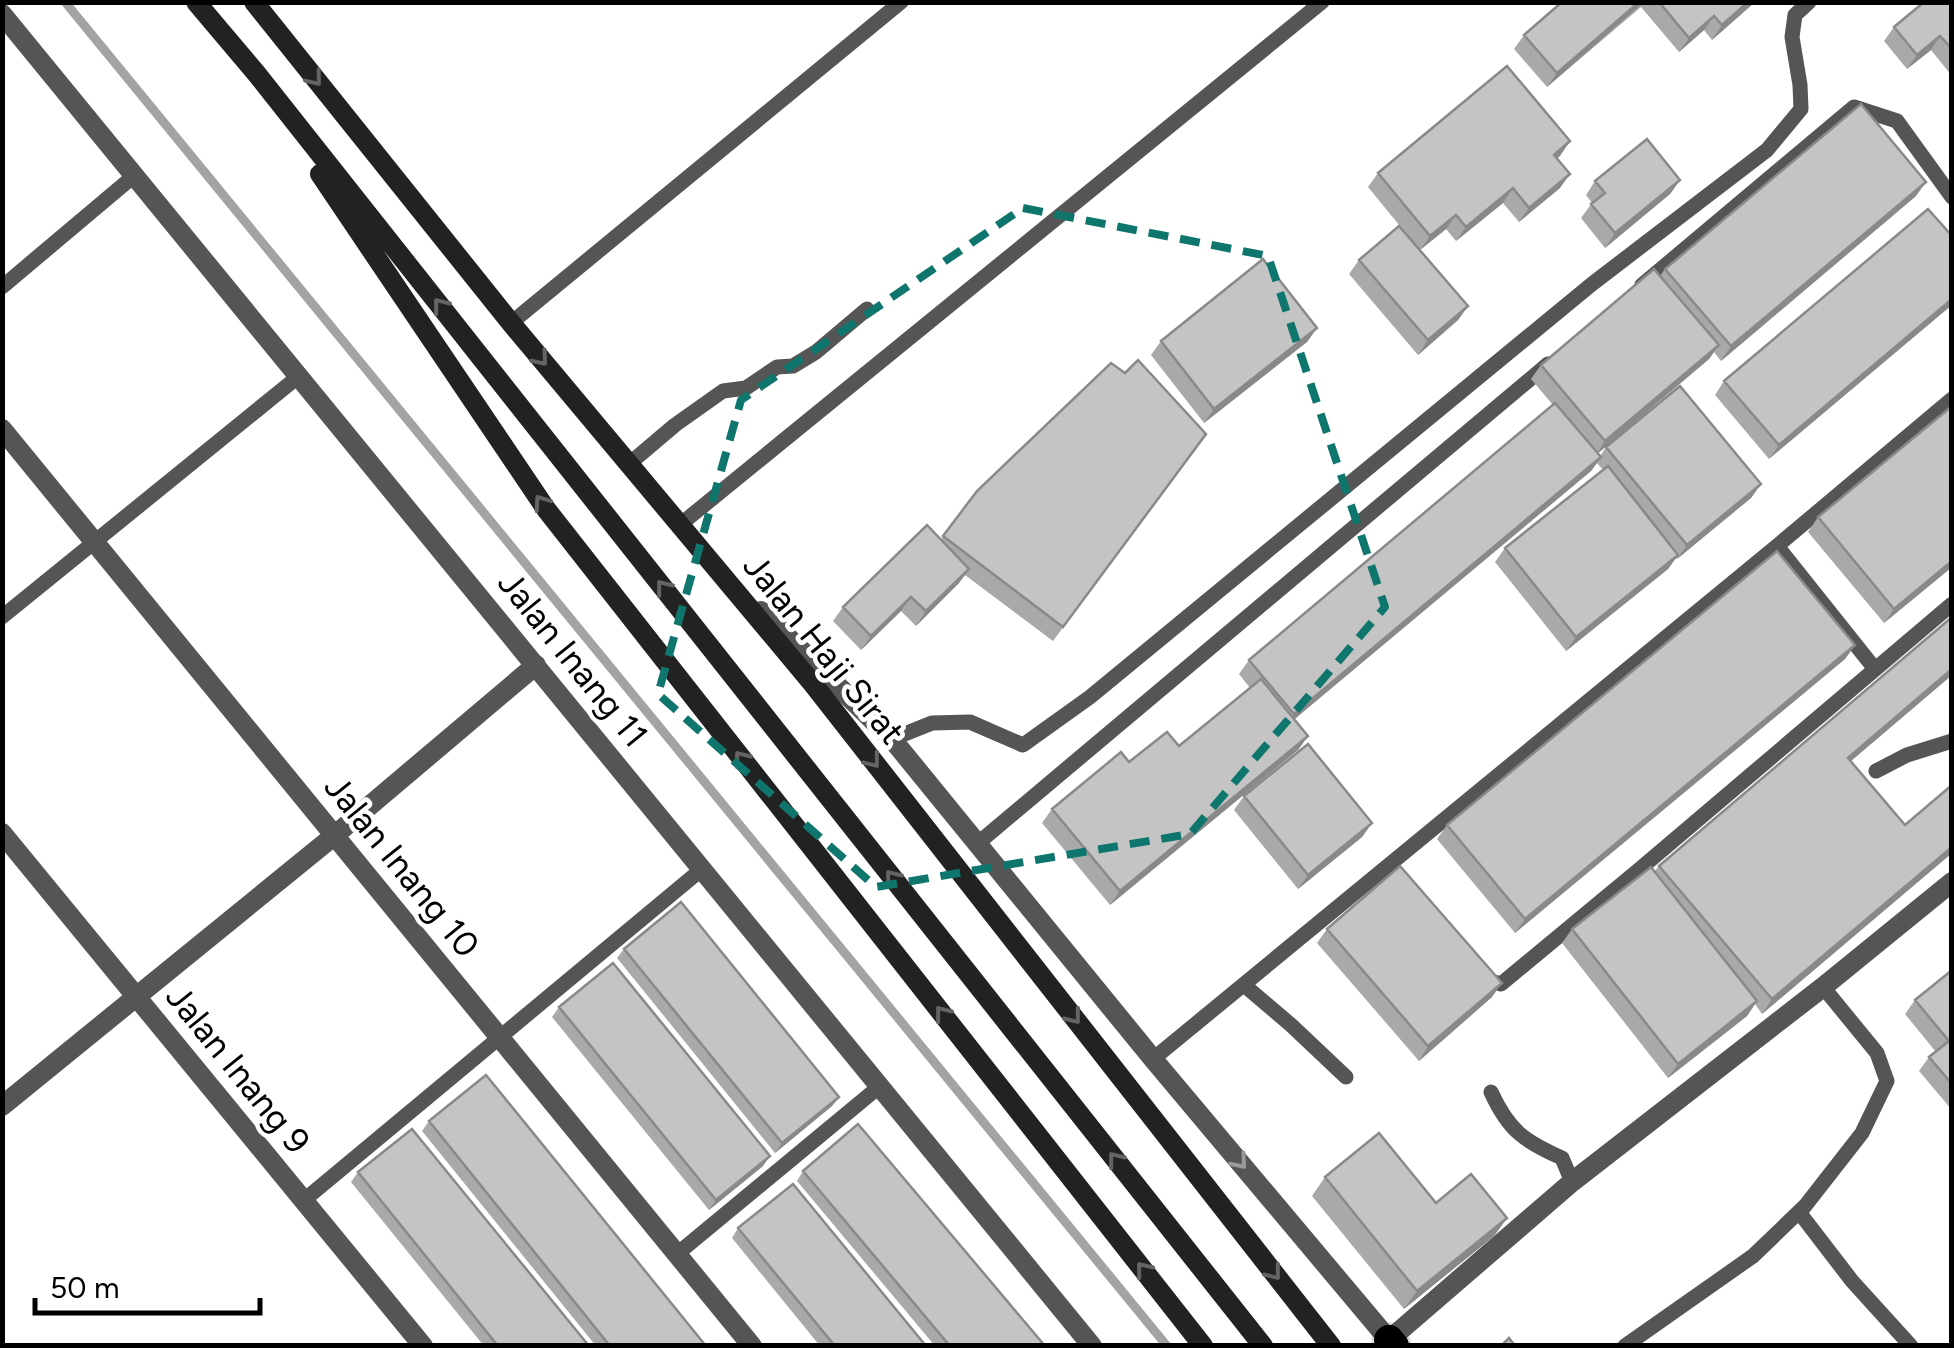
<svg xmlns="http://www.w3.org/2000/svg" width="1954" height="1348" font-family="Figtree,sans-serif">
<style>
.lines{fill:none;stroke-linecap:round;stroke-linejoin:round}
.stream{stroke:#a3a3a3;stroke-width:9}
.highway-casing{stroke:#dbdbdb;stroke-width:35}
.lane{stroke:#555;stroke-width:15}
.street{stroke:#555;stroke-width:20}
.secondary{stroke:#222;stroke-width:20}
.highway{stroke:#000;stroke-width:30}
.wall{fill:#a9a9a9}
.shaded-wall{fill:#898989}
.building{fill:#c4c4c4;stroke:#898989;stroke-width:2.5}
.oneway{stroke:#646464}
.oneway2{stroke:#999}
.marked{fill:none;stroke:#0f766e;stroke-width:8;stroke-dasharray:20 12;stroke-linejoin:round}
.labels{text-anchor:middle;stroke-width:9;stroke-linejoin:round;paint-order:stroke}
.street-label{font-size:35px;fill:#000;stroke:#fff}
</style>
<rect width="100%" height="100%" fill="#fff"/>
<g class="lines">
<path class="stream" d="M65,2L1167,1346"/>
<g class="highway-casing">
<path id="highway" d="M1389,1340L1394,1346"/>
</g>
<path class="lane" d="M1642,285L1854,107L1897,121L1952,197
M2,287L135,175
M511,323L901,2
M629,464L675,425L723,391L746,388L777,367L793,366L816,352L867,309
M681,524L1322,2
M1777,546L1875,669
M2,617L299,376
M892,739L932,723L970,722L1023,745L1090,697L1592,284L1767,150L1801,109L1800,85L1792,37L1795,15L1809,2
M1876,771L1907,755L1952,741
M977,844L1548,364
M1483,979L1501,984L1641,868L1952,604
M1244,985L1291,1025L1346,1077
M1153,1059L1777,546L1952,399
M1491,1092C1509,1131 1524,1141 1562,1158L1572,1182
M303,1201L702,869
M1799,1212L1852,1281L1911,1346
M677,1254L880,1086
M1625,1346L1753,1256L1805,1206L1862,1133L1887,1081L1877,1053L1823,987"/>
<path class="street" d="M2,14L1092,1346
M2,429L752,1346
M761,611L892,739L1153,1059L1389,1340L1572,1182L1823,987L1952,882
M2,833L423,1346
M2,1106L335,835L536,665"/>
<path class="secondary" d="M196,2L256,73L1263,1346
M254,2L511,323L813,684L1331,1346
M320,174L546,509L1203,1346"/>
<use href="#highway" class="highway"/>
</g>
<path class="wall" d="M1562,2H1755L1712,40L1704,30L1679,52L1641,7L1547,87L1514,49L1524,35Z
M1952,2V76L1931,50L1907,69L1884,41L1894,27Z
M1570,141L1556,158L1560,188L1519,222L1503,203L1456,241L1446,229L1420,250L1468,306L1458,320L1418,355L1349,274L1359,260L1413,242L1368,187L1378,173Z
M1680,180L1670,194L1605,248L1581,218L1592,203L1586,195L1595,181Z
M1916,196L1721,361L1714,352L1709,359L1598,453L1600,456L1606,447L1761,484L1751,498L1677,559L1676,558L1668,569L1566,651L1495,562L1505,548L1603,470L1597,463L1591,471L1294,719L1308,736L1298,750L1110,905L1042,823L1052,809L1129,762L1179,746L1250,688L1239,674L1249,660L1553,405L1531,379L1541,365L1660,276L1665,269Z
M1952,236L1769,459L1715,395L1724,381Z
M1317,328L1307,342L1204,423L1151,355L1161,341Z
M1952,406V567L1884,623L1808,532L1818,517Z
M1196,449L1053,641L965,575L959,583L916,626L901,611L861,650L833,621L843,607L941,539L977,491Z
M1952,617V675L1851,761L1905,825L1952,785V853L1762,1014L1755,1004L1747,1016L1668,1078L1562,943L1572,929L1654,872L1659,866Z
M1855,645L1845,659L1515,933L1437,839L1447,825Z
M1244,796L1372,823L1362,837L1298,889L1234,810Z
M1327,929L1492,997L1419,1061L1317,943Z
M624,949L839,1097L832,1106L775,1153L617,958Z
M1952,970V1110L1919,1071L1929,1057L1936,1052L1905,1014L1915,1000Z
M559,1007L763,1166L709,1210L552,1017Z
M429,1121L706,1346H596L422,1131Z
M803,1171L1045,1346H935L797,1181Z
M358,1172L589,1346H484L351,1182Z
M1325,1177L1436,1203L1507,1218L1494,1236L1404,1309L1312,1196Z
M738,1228L926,1346H820L732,1238Z"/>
<path class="shaded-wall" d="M1639,2H1644L1547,87L1557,73Z
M1748,2H1755L1712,40L1722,25Z
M1714,16L1704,30L1679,52L1689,38Z
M1940,36L1931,50L1907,69L1917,55Z
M1570,141L1560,156L1544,169L1554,155Z
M1570,174L1560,188L1519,222L1529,208Z
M1680,180L1670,194L1605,248L1615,233Z
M1926,182L1916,196L1721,361L1731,346Z
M1513,188L1503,203L1456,241L1466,227Z
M1456,215L1446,229L1420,250L1430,236Z
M1952,299V305L1769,459L1779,445Z
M1468,306L1458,320L1418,355L1428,340Z
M1317,328L1307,342L1204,423L1214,409Z
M1719,345L1709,359L1596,455L1605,441Z
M1601,457L1591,471L1284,728L1294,714Z
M1761,484L1751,498L1677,559L1687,545Z
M1678,555L1668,569L1566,651L1576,637Z
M1952,561V567L1884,623L1894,609Z
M969,569L959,583L916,626L926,611Z
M911,597L901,611L861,650L871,636Z
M1855,645L1845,659L1515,933L1525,919Z
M1952,669V675L1838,772L1848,758Z
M1308,736L1298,750L1110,905L1120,891Z
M1372,823L1362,837L1298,889L1308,875Z
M1952,847V853L1762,1014L1772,999Z
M1502,983L1492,997L1419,1061L1428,1046Z
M1757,1001L1747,1016L1668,1078L1678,1064Z
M839,1097L832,1106L775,1153L782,1143Z
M770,1156L763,1166L709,1210L716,1200Z
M1507,1218L1494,1236L1404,1309L1417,1291Z"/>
<path class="building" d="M1562,2H1639L1557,73L1524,35Z
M1659,2H1748L1722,25L1714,16L1689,38Z
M1924,2H1952V49L1940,36L1917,55L1894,27Z
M1507,66L1570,141L1554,155L1570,174L1529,208L1513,188L1466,227L1456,215L1430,236L1378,173Z
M1861,104L1926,182L1731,346L1665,269Z
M1647,139L1680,180L1615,233L1591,204L1605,193L1595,181Z
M1928,209L1952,236V299L1779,445L1724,381Z
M1399,226L1468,306L1428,340L1359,260Z
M1263,259L1317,328L1214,409L1161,341Z
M1654,269L1719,345L1605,441L1541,365Z
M1138,360L1206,434L1063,627L943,536L977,491L1111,363L1125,373Z
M1680,386L1761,484L1687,545L1606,447Z
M1555,403L1601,457L1294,714L1249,660Z
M1952,406V561L1894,609L1818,517Z
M1608,466L1678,555L1576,637L1505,548Z
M927,525L969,569L926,611L911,597L871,636L843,607Z
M1777,551L1855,645L1525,919L1447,825Z
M1952,617V669L1848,758L1905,825L1952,785V847L1772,999L1659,866Z
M1261,679L1308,736L1120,891L1052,809L1121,752L1129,762L1167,732L1179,746Z
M1308,744L1372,823L1308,875L1244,796Z
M1400,866L1502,983L1428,1046L1327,929Z
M1651,867L1757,1001L1678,1064L1572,929Z
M681,902L839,1097L782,1143L624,949Z
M613,963L770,1156L716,1200L559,1007Z
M1952,970V1084L1929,1057L1949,1041L1915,1000Z
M486,1075L706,1346H610L429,1121Z
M858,1124L1045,1346H950L803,1171Z
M412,1129L589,1346H498L358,1172Z
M1379,1133L1436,1203L1471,1174L1507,1218L1417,1291L1325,1177Z
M793,1184L926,1346H835L738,1228Z
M1509,1338L1515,1346H1501Z"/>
<defs><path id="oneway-chevron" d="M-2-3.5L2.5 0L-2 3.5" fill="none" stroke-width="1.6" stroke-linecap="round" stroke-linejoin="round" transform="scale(2.5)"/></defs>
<g class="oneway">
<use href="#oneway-chevron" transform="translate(315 79) rotate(51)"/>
<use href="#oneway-chevron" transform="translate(440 305) rotate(-128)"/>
<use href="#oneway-chevron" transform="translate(541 359) rotate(50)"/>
<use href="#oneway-chevron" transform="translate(541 502) rotate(-125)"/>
<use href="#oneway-chevron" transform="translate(663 587) rotate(-128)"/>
<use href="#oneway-chevron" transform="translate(741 758) rotate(-128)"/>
<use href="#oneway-chevron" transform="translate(873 761) rotate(52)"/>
<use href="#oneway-chevron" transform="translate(892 877) rotate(-128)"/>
<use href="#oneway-chevron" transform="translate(942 1013) rotate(-128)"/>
<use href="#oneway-chevron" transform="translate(1074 1017) rotate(52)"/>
<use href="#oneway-chevron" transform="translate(1115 1159) rotate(-128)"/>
<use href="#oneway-chevron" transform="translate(1143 1269) rotate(-128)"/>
<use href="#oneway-chevron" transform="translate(1274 1273) rotate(52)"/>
</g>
<use class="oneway2" href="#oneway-chevron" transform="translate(1240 1162) rotate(50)"/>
<path class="marked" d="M1023,208L1268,256L1385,607L1190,834L876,887L658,694L741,400Z"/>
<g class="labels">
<g class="street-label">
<text transform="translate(824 649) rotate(51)" y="12">Jalan Haji Sirat</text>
<text transform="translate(573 659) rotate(51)" y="12">Jalan Inang 11</text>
<text transform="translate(402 866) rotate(51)" y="12">Jalan Inang 10</text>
<text transform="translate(238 1069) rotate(51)" y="12">Jalan Inang 9</text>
</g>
</g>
<rect width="1954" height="1348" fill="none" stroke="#000000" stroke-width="10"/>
<path d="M35 1298v15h225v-15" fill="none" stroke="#000000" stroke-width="5"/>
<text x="50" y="1298" font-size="30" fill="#000000" stroke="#ffffff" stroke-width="8" paint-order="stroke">50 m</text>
</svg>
